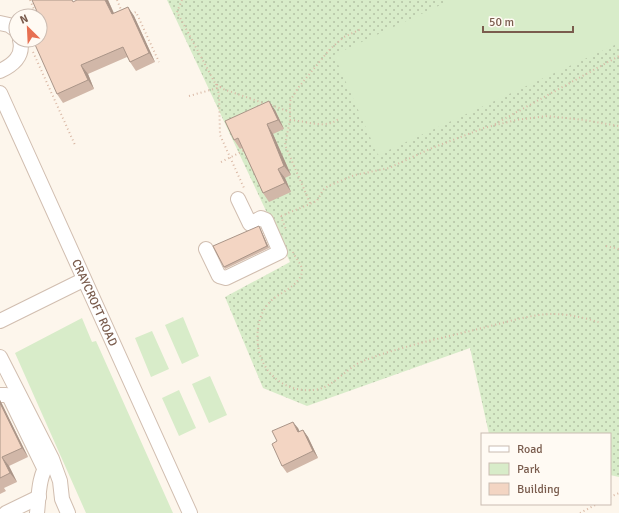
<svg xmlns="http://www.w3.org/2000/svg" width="619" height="513" font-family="Signika,sans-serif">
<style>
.grass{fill:url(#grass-dots)}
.park{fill:#d8ecc9}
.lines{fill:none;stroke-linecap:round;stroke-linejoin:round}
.minor-casing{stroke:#d1beb0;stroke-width:16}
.path{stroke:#d9b8a5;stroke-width:2;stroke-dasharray:1 3;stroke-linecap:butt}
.minor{stroke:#fff;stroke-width:14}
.wall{fill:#d1b7a8}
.shaded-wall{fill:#aa9588}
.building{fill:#f3d5c3;stroke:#aa9588}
.labels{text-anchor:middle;stroke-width:4;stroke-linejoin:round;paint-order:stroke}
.street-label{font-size:12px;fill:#7a5c4d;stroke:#fffaf3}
</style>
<defs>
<pattern id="grass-dots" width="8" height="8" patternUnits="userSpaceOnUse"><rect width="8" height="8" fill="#d8ecc9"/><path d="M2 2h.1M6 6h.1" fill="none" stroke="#b4c2a5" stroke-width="1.8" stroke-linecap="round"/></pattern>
</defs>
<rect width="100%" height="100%" fill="#fdf6ec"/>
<path class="grass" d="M167,0H619V477L610,475V434H489L470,348L307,406L263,388L225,297L290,262Z"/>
<path class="park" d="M451,0H619V43L378,155L334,55Z
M183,317L199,356L182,364L165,325Z
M82,318L92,342L96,341L173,513H86L15,353Z
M152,331L169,369L151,377L135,338Z
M210,376L227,415L209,423L192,384Z
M179,390L196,428L179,436L162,398Z"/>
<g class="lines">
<g class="minor-casing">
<g id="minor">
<path d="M0,23L9,25L16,30"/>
<path d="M0,71C13,65 24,56 20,40"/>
<path id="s1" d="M0,93L190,513"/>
<path d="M206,249L219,276L226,278L280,252L266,220L261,218L250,224L238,199"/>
<path d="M0,321L83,280"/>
<path d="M0,357L52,459L60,481L62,499L68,513"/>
<path d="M0,395H6L10,398L44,468"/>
<path d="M6,513L39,497"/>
<path d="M37,513C39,496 38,476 49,462"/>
</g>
</g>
<path class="path" d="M30,0L37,16
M117,0L122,12
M182,0L177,12L215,83L223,89L266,104
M131,14L136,12L159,62
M40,23L44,33
M33,52L75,145
M216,84L219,94L220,135L244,188
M189,96L221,87
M271,105L290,112
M290,120C308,121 325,130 340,118
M495,124L619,56
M221,162L245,150
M310,203L285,145L290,120V101L298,88L330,49L344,37L361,29
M281,216L286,230
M281,216L317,201L323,190L328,186L355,175L389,168L432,148L484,128L516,120L547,116L584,120L619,126
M606,246L619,249
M293,252C295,258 302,264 302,270C302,286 277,293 269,303C256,317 255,341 261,358C270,380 290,392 314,390C333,388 346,368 363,361C401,346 443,338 482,328C505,323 530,314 553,314C569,314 586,318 601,323
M610,497L619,493
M580,513L597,504"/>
<use href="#minor" class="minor"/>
</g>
<path class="wall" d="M108,0L114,13L128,7L134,16L155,62L136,71L130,62L127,57L88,74L94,89L63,103L57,94L75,1Z
M275,110L284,129L273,134L291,175L285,178L291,192L269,202L263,193L242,148L240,149L234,140Z
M260,228L269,248L225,269L224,267Z
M0,400L2,404L28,457L9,466L17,482L4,488L6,491L0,494Z
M298,428L299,432L303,430L308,437L318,458L287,473L282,466L277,441Z"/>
<path class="shaded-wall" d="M105,0H108L118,23L112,14Z
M128,7L134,16L155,62L149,53Z
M81,65L88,74L94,89L88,80Z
M269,101L275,110L284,129L278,120Z
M267,124L273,134L291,175L284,166Z
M278,169L285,178L291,192L285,183Z
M259,226L260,228L269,248L267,246Z
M0,400L2,404L28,457L22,448L0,403Z
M293,422L298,428L303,439L298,432Z
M303,430L308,437L318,458L313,451Z
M2,457L9,466L17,482L10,473Z"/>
<path class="building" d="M32,0H72L73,2L77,0H105L112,14L128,7L149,53L130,62L123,47L81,65L88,80L57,94L33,40H40V34L46,31L40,19V16H39Z
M269,101L278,120L267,124L284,166L278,169L285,183L263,193L238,138L234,140L225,121Z
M259,226L267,246L224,267L213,246Z
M0,403L22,448L2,457L10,473L0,478Z
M293,422L298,432L303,430L313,451L282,466L272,444L277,441L272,431Z"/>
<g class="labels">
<g class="street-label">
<text dy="4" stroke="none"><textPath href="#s1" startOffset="230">CRAYCROFT ROAD</textPath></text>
</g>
</g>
<rect x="481" y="433" width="130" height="72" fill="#fffaf3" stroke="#cabbb1"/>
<rect x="489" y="446" width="20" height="6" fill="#ffffff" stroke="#cabbb1"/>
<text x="517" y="453" font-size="12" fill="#7a5c4d">Road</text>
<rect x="489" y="463" width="20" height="12" fill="#d8ecc9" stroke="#cabbb1"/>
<text x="517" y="473" font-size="12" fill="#7a5c4d">Park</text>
<rect x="489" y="483" width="20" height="12" fill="#f3d5c3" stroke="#cabbb1"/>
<text x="517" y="493" font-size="12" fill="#7a5c4d">Building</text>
<g transform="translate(28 28) rotate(336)"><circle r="19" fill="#fffaf3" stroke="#cabbb1"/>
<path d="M0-3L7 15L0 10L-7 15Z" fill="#e76f51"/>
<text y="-6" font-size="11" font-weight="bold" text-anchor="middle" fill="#7a5c4d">N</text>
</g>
<path d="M483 26v6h90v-6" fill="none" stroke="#7a5c4d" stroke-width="2"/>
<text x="489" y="26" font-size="12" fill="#7a5c4d" stroke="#fffaf3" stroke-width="3" paint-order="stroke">50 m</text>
</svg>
